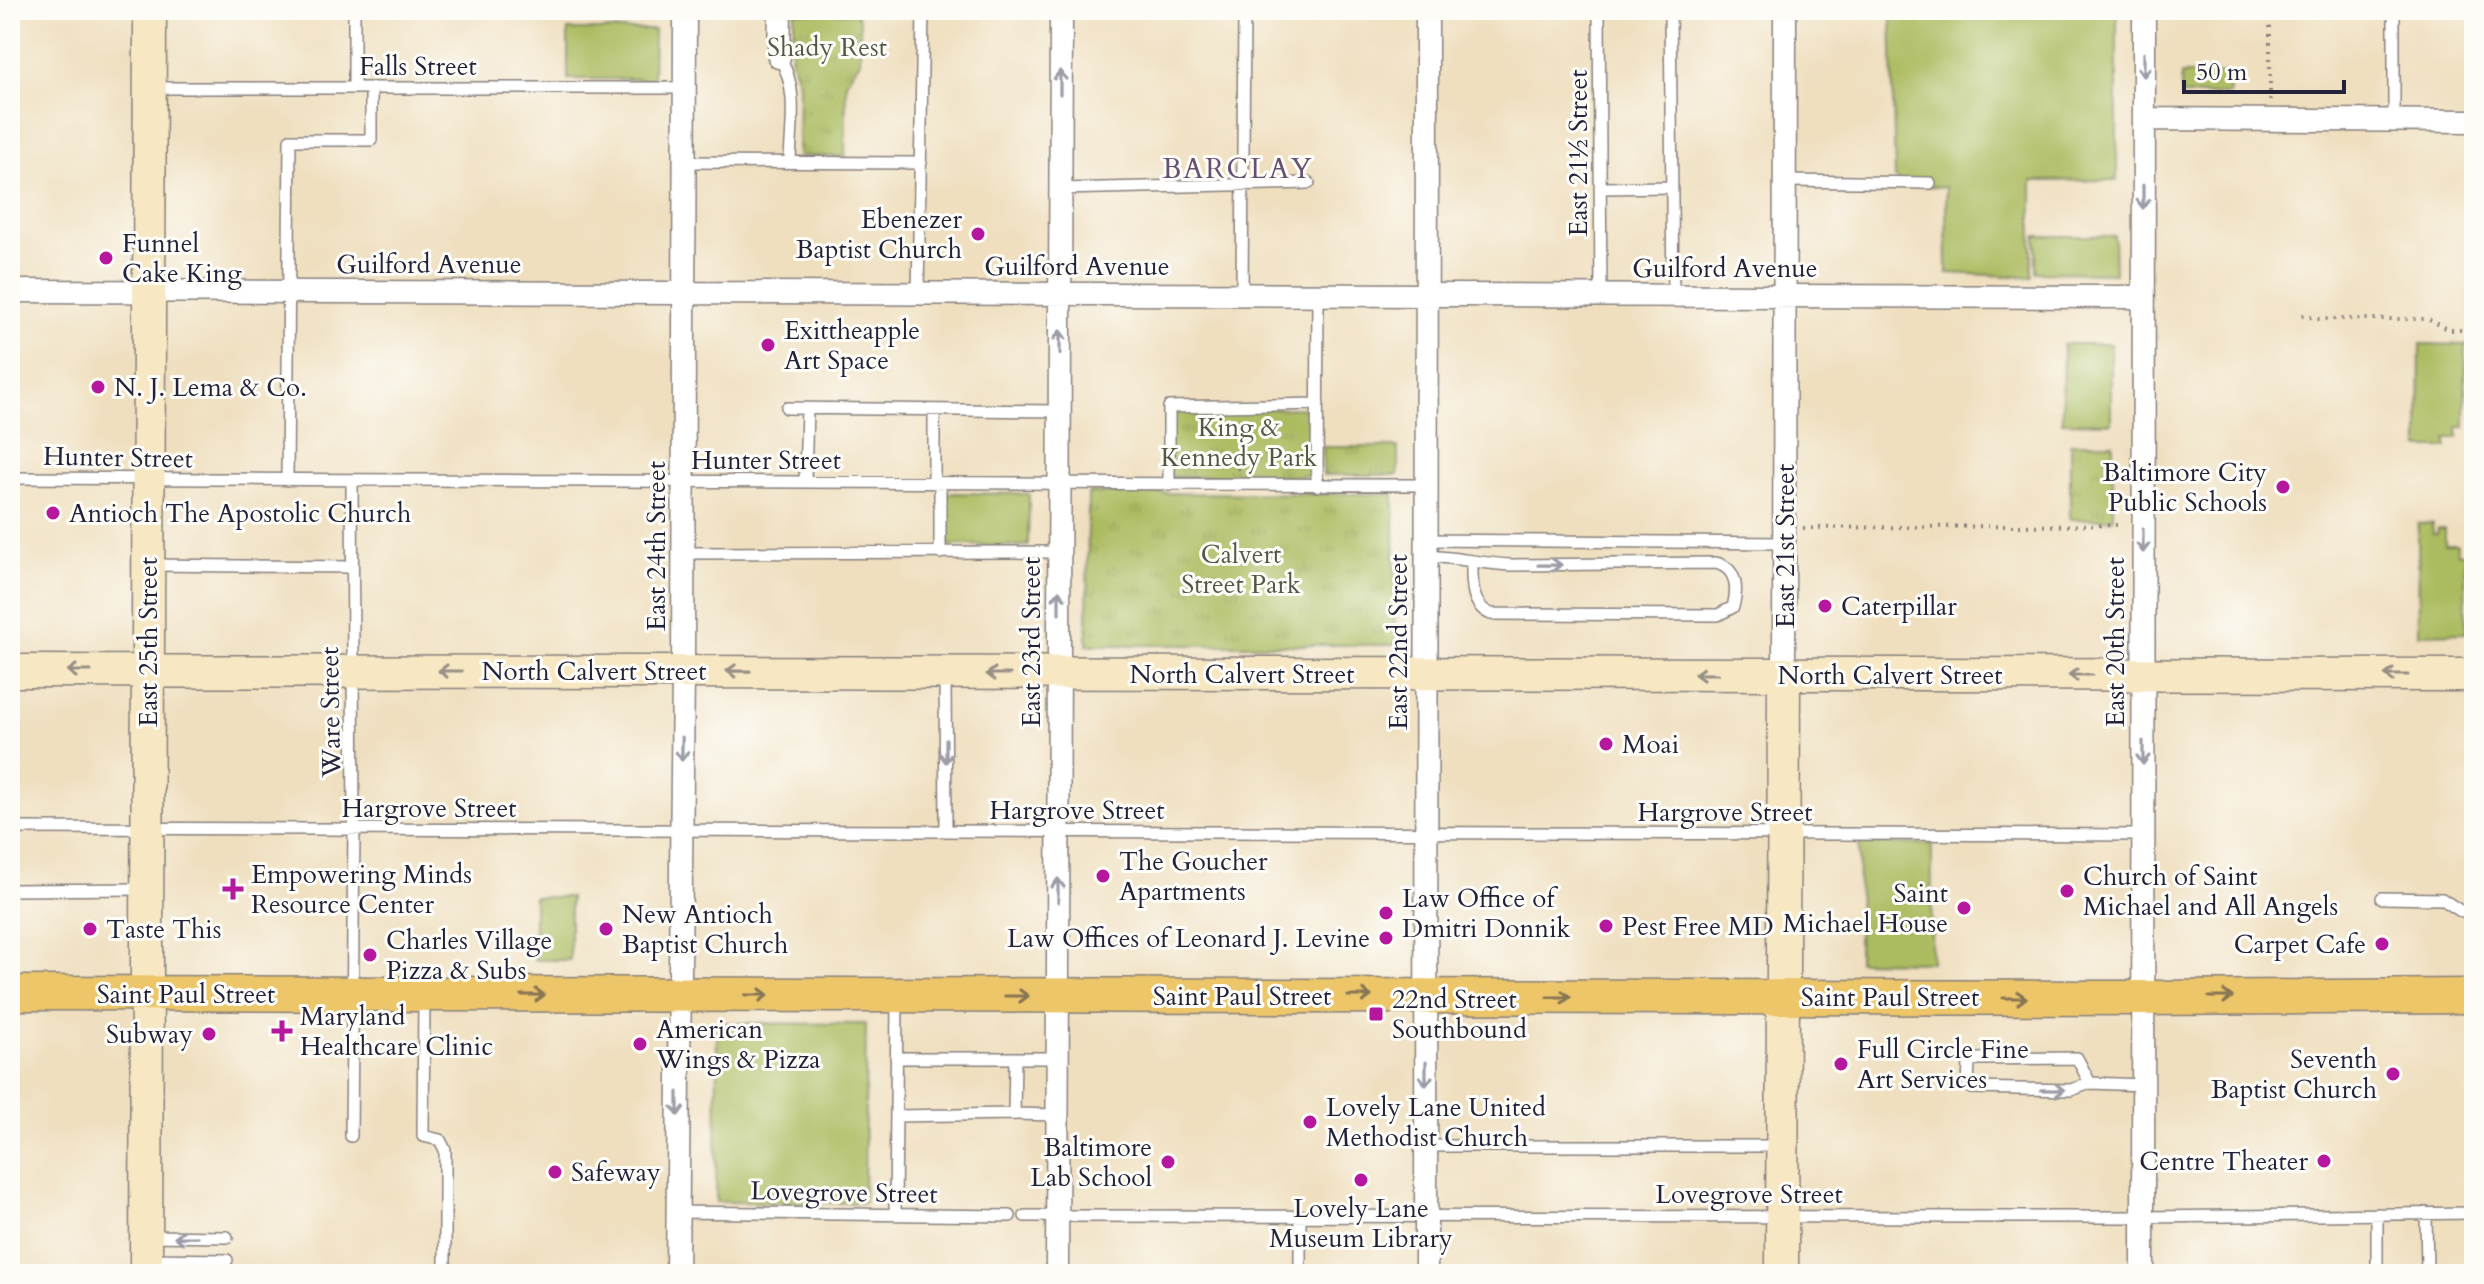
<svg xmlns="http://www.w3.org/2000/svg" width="2484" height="1284" font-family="Cardo,serif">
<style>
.green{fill:#abbb5e;stroke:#666e4c;stroke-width:2}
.park{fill:url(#park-tufts);stroke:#666e4c;stroke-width:2}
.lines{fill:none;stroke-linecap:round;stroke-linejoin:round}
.lane-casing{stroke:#88807d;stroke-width:14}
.street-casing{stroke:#88807d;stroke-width:25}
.secondary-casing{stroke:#88807d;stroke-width:35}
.primary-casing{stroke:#88807d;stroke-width:37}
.path{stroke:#88807d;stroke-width:4;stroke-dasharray:2 6;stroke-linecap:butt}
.lane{stroke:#fff;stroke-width:11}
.street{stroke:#fff;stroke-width:22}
.secondary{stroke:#f7e8c3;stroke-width:32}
.primary{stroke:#ecc669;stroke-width:34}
.oneway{stroke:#9c9ca7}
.oneway2{stroke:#978f86}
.oneway3{stroke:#877452}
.poi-dot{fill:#b5179e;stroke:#fdfcf7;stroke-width:3}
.labels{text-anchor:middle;stroke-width:6;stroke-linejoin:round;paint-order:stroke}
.park-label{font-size:26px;fill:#525847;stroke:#fdfcf7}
.street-label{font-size:26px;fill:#22223b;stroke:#fdfcf7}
.poi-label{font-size:26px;fill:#22223b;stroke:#fdfcf7;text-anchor:start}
.neighbourhood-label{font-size:28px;letter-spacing:2px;fill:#665073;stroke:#fdfcf7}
</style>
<defs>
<pattern id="park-tufts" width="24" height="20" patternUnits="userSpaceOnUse" patternTransform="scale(2)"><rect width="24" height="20" fill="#abbb5e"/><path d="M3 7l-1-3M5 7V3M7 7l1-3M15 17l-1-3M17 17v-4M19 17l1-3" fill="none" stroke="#93a053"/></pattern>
</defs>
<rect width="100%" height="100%" fill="#fdfcf7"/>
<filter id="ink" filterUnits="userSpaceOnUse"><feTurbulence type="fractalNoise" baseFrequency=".0125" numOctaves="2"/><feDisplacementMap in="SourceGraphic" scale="16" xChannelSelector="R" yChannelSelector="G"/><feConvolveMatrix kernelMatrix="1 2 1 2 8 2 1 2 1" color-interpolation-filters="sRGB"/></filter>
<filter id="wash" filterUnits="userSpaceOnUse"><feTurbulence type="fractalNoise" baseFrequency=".006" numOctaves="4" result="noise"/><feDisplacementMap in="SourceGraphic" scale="32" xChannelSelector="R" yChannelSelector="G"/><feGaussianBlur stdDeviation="1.8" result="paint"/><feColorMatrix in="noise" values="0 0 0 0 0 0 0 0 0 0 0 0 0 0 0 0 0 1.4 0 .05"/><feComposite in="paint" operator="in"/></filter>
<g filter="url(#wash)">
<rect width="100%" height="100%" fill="#efdfbf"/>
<path class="green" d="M1891,10H2117V180L2032,181V277L1947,273L1946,187L1903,185L1895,178Z
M568,30H654L653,79H568Z
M2181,74H2229L2230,95H2181Z
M2036,236H2114L2115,273L2036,272Z
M2063,344H2111V423L2062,422Z
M2420,344L2466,345L2465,427H2458V438H2447V448H2419Z
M948,493L1029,494L1028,546L948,545Z
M2432,523L2433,534H2437L2438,529H2445V544H2457V553H2465L2466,633L2419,634L2418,524Z
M1859,844H1932L1931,962L1858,961Z
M534,897H570V960H534Z
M717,1023L866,1024L864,1203L716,1202Z"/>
<path class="park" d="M795,12L856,13L860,24V61L846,82L845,157L798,156L799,83L791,59Z
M1312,408V476L1166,477L1167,410Z
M2070,443H2113V519H2070Z
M1323,447H1398V475H1323Z
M1088,493L1394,494L1395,645H1087Z"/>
</g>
<g filter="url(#ink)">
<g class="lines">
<g class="lane-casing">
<path id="lane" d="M1599,10L1601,296
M1670,10L1673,296
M779,57C799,87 791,126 790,161
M154,88H685
M354,88V10
M2394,121V10
M684,162L921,163
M1785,181L1930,183
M1600,188L1672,187
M1060,189L1309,183
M918,294L923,10
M1242,294L1244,10
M787,408L1060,411
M10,478L1426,485
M287,480L290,140H371V88
M805,482L807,409
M934,483V410
M1169,485V407L1318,404
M1317,486L1318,295
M1426,540L1785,543
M684,553L1059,552
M940,553V483
M1426,556C1455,557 1483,564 1511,565L1716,563C1737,568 1738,589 1733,607L1718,615L1491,614C1470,606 1472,580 1472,561
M152,565L351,567
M945,674L946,831
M10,828L2143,835
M10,890L145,889
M2382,898L2442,899L2462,912H2474
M424,996L423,1136L440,1140L445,1150V1274
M896,1058H1058
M2090,1083L2077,1058L1977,1059L1969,1063L1968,1086L1971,1088L2071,1090L2090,1083L2143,1085
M1014,1114L1058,1115
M896,1116L1014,1114L1015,1058
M351,1136L354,829L352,480
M1426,1146H1778
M677,1212L1010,1216
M2426,1213L2427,1274
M2377,1214V1274
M895,1215L897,999
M1025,1216L2143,1217L2474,1213
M147,1236L227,1237
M150,1259L227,1260
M1300,1274V1215"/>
</g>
<g class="street-casing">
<path id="street" d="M779,57L780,10
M2144,119L2474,121
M10,291L2143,297
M1784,674L1785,10
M677,1274L683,671L685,10
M1057,1274L1061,10
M1426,1274L1427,10
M2143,1274L2144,10"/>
</g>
<g class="secondary-casing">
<path id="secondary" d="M10,671L2474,675
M146,1274L150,10
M1782,1274L1784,674"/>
</g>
<g class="primary-casing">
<path id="primary" d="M10,993L2143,998L2474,996"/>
</g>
<path class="path" d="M2270,100V10
M2302,315L2319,319H2427L2450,330H2474
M1237,420L1238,471
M1803,528L2122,525"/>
<use href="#lane" class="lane"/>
<use href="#street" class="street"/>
<use href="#secondary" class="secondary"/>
<use href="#primary" class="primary"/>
</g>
<defs><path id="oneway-shaft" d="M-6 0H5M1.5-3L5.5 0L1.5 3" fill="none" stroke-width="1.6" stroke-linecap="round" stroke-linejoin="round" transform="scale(2)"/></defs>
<g class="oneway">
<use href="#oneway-shaft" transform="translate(2144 65) rotate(90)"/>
<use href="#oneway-shaft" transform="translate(1060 82) rotate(-90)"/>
<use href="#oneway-shaft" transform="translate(2143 197) rotate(90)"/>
<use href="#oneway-shaft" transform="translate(1060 342) rotate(-90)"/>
<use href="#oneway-shaft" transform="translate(2143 541) rotate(90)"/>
<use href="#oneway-shaft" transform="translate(1550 565) rotate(-1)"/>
<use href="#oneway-shaft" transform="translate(1059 602) rotate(-90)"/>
<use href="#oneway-shaft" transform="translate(682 749) rotate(91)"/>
<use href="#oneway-shaft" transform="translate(946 751) rotate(90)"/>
<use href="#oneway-shaft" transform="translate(2143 753) rotate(90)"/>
<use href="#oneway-shaft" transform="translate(1058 890) rotate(-90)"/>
<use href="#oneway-shaft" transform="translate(1426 1074) rotate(90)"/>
<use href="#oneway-shaft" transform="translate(2053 1090) rotate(1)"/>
<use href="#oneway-shaft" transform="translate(678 1104) rotate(90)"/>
<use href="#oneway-shaft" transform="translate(186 1237) rotate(-179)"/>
</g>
<g class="oneway2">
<use href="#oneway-shaft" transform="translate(79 671) rotate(-180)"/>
<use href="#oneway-shaft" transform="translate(450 671) rotate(180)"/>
<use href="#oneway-shaft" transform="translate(738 671) rotate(-179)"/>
<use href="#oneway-shaft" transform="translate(998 674) rotate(-180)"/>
<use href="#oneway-shaft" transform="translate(1706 674) rotate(-180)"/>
<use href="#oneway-shaft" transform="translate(2080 675) rotate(-180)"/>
<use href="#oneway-shaft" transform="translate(2396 675) rotate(-180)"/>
</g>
<g class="oneway3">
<use href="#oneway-shaft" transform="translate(533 995)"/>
<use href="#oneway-shaft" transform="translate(757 995)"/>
<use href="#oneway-shaft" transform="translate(1017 996)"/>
<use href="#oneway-shaft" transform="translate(1360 996)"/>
<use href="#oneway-shaft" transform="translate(1559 997)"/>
<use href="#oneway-shaft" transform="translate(2221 997)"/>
<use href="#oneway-shaft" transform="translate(2015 998)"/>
</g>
</g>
<g class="poi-dot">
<circle cx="978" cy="234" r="8"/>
<circle cx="106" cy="258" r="8"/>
<circle cx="768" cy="345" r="8"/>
<circle cx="98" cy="387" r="8"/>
<circle cx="2283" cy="487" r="8"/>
<circle cx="53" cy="513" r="8"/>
<circle cx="1825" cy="606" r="8"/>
<circle cx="1606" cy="744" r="8"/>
<circle cx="1103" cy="876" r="8"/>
<path d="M229 877h8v8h8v8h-8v8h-8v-8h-8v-8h8z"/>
<circle cx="2067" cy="891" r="8"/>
<circle cx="1964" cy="908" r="8"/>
<circle cx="1386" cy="913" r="8"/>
<circle cx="1606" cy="926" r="8"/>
<circle cx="90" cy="929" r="8"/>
<circle cx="606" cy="929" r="8"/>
<circle cx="1386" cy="938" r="8"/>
<circle cx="2382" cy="944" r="8"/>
<circle cx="370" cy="955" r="8"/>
<rect x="1368" y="1006" width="16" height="16" rx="4"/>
<path d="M278 1019h8v8h8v8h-8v8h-8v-8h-8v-8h8z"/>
<circle cx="209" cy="1034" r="8"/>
<circle cx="640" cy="1044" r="8"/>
<circle cx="1841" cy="1064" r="8"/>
<circle cx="2393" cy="1074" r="8"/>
<circle cx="1310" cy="1122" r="8"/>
<circle cx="2324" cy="1161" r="8"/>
<circle cx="1168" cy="1162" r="8"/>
<circle cx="555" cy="1172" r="8"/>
<circle cx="1361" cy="1180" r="8"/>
</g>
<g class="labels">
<g class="park-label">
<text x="827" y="56">Shady Rest</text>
<text x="1239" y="436">King &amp;<tspan x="1239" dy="30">Kennedy Park</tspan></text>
<text x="1241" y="563">Calvert<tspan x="1241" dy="30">Street Park</tspan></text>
</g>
<g class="street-label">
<text x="418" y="75">Falls Street</text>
<text transform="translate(1578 153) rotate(-90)" y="9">East 21½ Street</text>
<text x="429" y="273">Guilford Avenue</text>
<text x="1077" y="275">Guilford Avenue</text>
<text x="1725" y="277">Guilford Avenue</text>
<text transform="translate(118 457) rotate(1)" y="9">Hunter Street</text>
<text x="766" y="469">Hunter Street</text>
<text transform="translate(656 546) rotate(-90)" y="9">East 24th Street</text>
<text transform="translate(1785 546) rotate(-90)" y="9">East 21st Street</text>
<text transform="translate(148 642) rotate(-90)" y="9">East 25th Street</text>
<text transform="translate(1031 642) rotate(-90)" y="9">East 23rd Street</text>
<text transform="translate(1398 642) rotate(-90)" y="9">East 22nd Street</text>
<text transform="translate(2115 642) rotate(-90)" y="9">East 20th Street</text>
<text x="594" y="680">North Calvert Street</text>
<text x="1242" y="683">North Calvert Street</text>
<text x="1890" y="684">North Calvert Street</text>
<text transform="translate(330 712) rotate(-91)" y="9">Ware Street</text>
<text x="429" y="817">Hargrove Street</text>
<text x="1077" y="819">Hargrove Street</text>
<text x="1725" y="821">Hargrove Street</text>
<text x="186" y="1003">Saint Paul Street</text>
<text x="1242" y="1005">Saint Paul Street</text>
<text x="1890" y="1006">Saint Paul Street</text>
<text transform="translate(844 1192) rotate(1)" y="9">Lovegrove Street</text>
<text x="1749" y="1203">Lovegrove Street</text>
</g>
<g class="poi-label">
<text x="962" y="228" text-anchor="end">Ebenezer<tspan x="962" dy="30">Baptist Church</tspan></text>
<text x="122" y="252">Funnel<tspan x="122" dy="30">Cake King</tspan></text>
<text x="784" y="339">Exittheapple<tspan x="784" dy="30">Art Space</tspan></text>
<text x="114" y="396">N. J. Lema &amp; Co.</text>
<text x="2267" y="481" text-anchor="end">Baltimore City<tspan x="2267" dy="30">Public Schools</tspan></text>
<text x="69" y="522">Antioch The Apostolic Church</text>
<text x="1841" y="615">Caterpillar</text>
<text x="1622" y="753">Moai</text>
<text x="1119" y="870">The Goucher<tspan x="1119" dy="30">Apartments</tspan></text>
<text x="251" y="883">Empowering Minds<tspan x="251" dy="30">Resource Center</tspan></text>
<text x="2083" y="885">Church of Saint<tspan x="2083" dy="30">Michael and All Angels</tspan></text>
<text x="1948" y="902" text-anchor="end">Saint<tspan x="1948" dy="30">Michael House</tspan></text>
<text x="1402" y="907">Law Office of<tspan x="1402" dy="30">Dmitri Donnik</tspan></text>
<text x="622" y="923">New Antioch<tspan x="622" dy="30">Baptist Church</tspan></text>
<text x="1622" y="935">Pest Free MD</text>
<text x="106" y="938">Taste This</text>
<text x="1370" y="947" text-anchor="end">Law Offices of Leonard J. Levine</text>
<text x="386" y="949">Charles Village<tspan x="386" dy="30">Pizza &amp; Subs</tspan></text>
<text x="2366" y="953" text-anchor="end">Carpet Cafe</text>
<text x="1392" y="1008">22nd Street<tspan x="1392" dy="30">Southbound</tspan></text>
<text x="300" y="1025">Maryland<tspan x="300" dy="30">Healthcare Clinic</tspan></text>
<text x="656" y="1038">American<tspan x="656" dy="30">Wings &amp; Pizza</tspan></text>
<text x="193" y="1043" text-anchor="end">Subway</text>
<text x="1857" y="1058">Full Circle Fine<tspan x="1857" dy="30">Art Services</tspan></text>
<text x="2377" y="1068" text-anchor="end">Seventh<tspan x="2377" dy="30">Baptist Church</tspan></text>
<text x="1326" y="1116">Lovely Lane United<tspan x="1326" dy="30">Methodist Church</tspan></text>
<text x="1152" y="1156" text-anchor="end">Baltimore<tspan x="1152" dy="30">Lab School</tspan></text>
<text x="2308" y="1170" text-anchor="end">Centre Theater</text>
<text x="571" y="1181">Safeway</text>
<text x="1361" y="1217" text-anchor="middle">Lovely Lane<tspan x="1361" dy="30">Museum Library</tspan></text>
</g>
<g class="neighbourhood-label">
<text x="1238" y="178">BARCLAY</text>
</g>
</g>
<rect width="2484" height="1284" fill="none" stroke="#fdfcf7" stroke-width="40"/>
<path d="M2184 80v12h160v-12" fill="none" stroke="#22223b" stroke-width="4"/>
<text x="2196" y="80" font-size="24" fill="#22223b" stroke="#fdfcf7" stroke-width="6" paint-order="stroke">50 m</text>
</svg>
